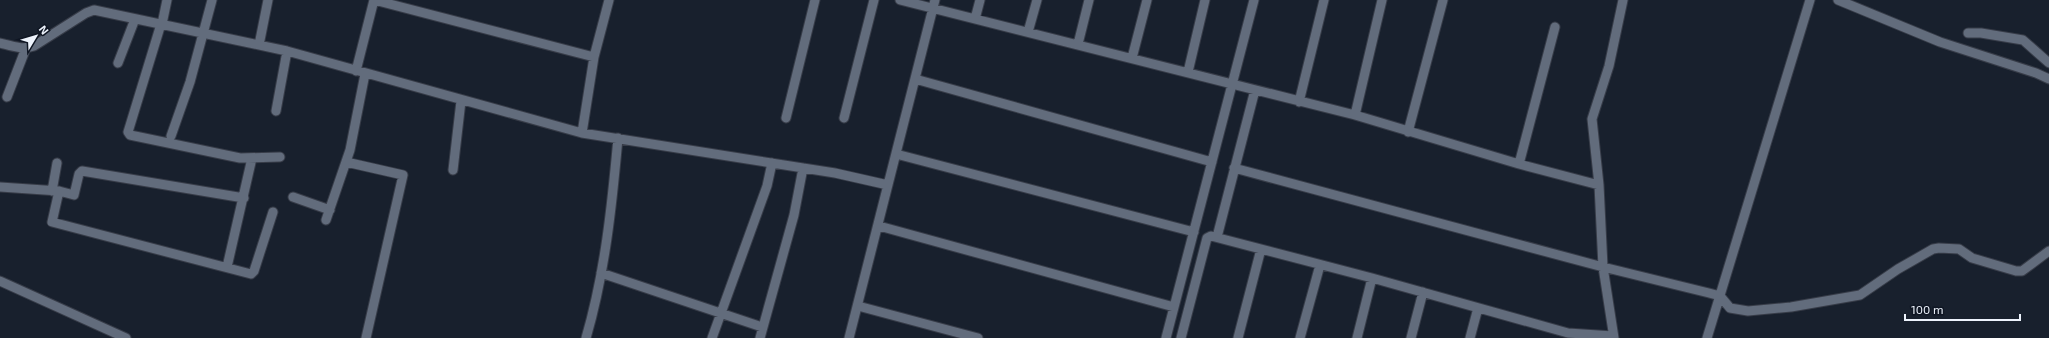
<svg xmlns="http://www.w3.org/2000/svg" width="2049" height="338" font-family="'Exo 2',sans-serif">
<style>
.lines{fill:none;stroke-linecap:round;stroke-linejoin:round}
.minor-casing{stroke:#373c48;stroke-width:11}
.minor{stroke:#626c7c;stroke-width:9}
</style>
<rect width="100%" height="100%" fill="#18202d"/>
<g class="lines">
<g class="minor-casing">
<path id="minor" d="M900,0L1355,115L1519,164L1599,185
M1838,0L1940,42L2036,73L2049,79
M975,19L980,0
M161,24L128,132L130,135L240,158L280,157
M162,24L167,0
M1028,32L1037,0
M1968,33H1981L2023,40L2049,63
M0,43C12,46 22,50 34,46L86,13L94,10L287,51L582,133L835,173L888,185
M1078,44L1089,0
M259,45L268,0
M1132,58L1147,0
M118,63L135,19
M356,71L374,0L594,57
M1188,72L1205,0
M915,79L1212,162
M7,97L26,48
M1299,102L1324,0
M276,111L287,51
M1355,115L1382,0
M786,118L815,0
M844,118L874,0
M1408,132L1443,0
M582,133L594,57L609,0
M171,136L190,82L212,0
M896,154L1194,232
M346,162L403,175L366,338
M1519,164L1555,27
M1234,168L1603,267L1709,293L1720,296L1730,308L1748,311L1791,307L1860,295L1898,269L1933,249L1939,248L1959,249L1972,258L2016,271H2022L2049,251
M453,170L461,101
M0,187L59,191L74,195L79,174L82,171L244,198
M52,191L57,163
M59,191L52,222L251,274L254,271L273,212
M293,197L330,210
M326,220L350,150L365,74
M879,226L1174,307
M1217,237L1255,90
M227,267L252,158
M601,273L762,327
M0,281L126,338
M858,306L978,338
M586,338C605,273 612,205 618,138
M712,338L767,186L772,163
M760,338L794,215L803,168
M849,338L935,0
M1166,338L1254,0
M1181,338L1207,238L1211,236L1372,278L1568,333L1613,336
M1238,338L1261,249
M1300,338L1320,265
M1357,338L1372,278
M1411,338L1423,292
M1470,338L1478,308
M1614,338L1603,267L1599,185L1592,119L1609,66L1623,0
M1707,338L1810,0"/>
</g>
<use href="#minor" class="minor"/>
</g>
<g transform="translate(36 36) rotate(52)" stroke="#0f1623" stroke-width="3" paint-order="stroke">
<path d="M0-3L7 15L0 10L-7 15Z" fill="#edf3fc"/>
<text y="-6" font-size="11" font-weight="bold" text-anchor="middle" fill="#edf3fc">N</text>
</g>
<path d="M1905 314v6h115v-6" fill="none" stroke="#edf3fc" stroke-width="2"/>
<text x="1911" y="314" font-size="12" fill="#edf3fc" stroke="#0f1623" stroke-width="3" paint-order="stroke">100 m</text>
</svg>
